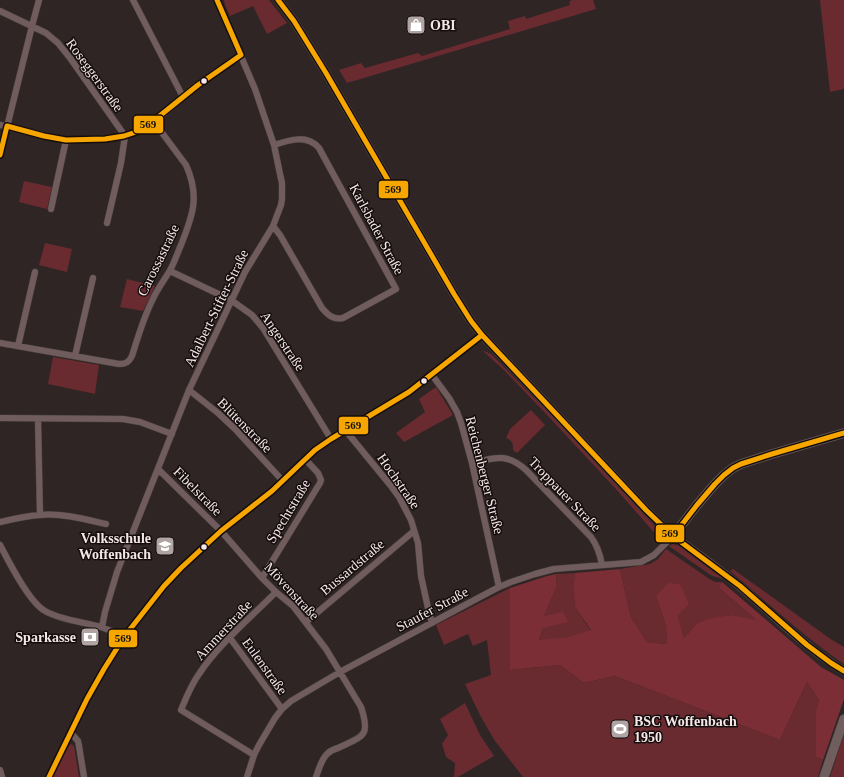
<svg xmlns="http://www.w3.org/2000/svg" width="844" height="777" font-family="'Times New Roman',serif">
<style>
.green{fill:#692b30}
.forest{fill:#7b2e35}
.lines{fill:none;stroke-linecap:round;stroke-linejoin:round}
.street-casing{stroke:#4a4141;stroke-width:7}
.secondary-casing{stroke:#4a4141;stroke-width:9}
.primary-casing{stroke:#4a4141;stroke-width:10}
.street{stroke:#705c5d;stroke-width:6}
.secondary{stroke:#735f60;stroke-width:8}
.primary{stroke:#705d5e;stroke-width:9}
.bus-1-casing{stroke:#150d0d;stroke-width:8}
.bus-1{stroke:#f7a600;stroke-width:5}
.bus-dot{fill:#f5e7e7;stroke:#150d0d;stroke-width:1.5}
.labels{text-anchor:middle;stroke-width:3;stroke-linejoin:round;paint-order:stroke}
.poi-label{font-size:14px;font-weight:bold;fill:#f5e7e7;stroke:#150d0d;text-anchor:start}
.street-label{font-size:14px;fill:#f5e7e7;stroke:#150d0d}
.line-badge{stroke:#150d0d;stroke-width:1.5}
.pale-badge-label{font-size:11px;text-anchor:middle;font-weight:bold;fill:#111}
</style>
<rect width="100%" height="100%" fill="#2f2525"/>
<path class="green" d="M224,0H269L287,23L267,34L253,6L230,16L225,5Z
M572,0H593L596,9L347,83L339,70L361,63L365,68L418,53L422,56L510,29L508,21L525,16L526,19L570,5L569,2Z
M820,0H844V89L830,92Z
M24,181L52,187L47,209L19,202Z
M45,243L72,249L67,272L39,265Z
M127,279L155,286L143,311L120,307Z
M482,350L491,354L496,359L550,414L663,535L664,537V540L662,542L660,539L615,488L548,416L505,371Z
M53,357L99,365L95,394L48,384Z
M436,387L453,415L404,442L396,433L425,412L419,399Z
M531,410L545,425L517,453L513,450C513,443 513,441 506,438L510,429Z
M673,544L679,546L724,579L712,576L669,546Z
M666,549L708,578L715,582H722L718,587L757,621L732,615L697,623L684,638L678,615L656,596L666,626L667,644L647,642L631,617L620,569L650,564L658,559Z
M733,569L832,640L844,647V664C803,636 767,602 730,571Z
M575,573L573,587L575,607L591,631L568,637L539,641L543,628L544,616L557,586L556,574Z
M510,588L511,670L560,665L584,683L615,676L780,740L807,682L819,700L816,710V757L823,760L818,777H523L495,741L481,717L465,684L491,675L487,640L473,646L468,634L444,645L436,625Z
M465,703L480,735L494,756L458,777H454L455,763L446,757L442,744L448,735L440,719Z
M844,734V777H830Z
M71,744L74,746L79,777H52C58,767 63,751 71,744Z"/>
<path class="forest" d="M620,569L631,617L647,642L667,644L666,626L656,596L668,583L680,584L689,604L678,615L684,638L697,623L713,618L732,615L756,620L718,587L722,582L821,667L844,680V699L823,760L816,757V710L819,700L807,682L780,740L615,676L584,683L560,665L510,670V588L547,576L556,574L557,586L544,616L563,612L568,622L543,628L539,640L568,637L591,630L575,607L573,587L575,573Z"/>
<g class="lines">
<g class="street-casing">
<path id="street" d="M133,0L183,97
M0,11L46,33L58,43L70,58L125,136L121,163L107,223
M0,125L38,134L66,140L101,139L125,136L140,130L154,122L197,85L241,55
M0,155L32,26L39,0
M51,209L66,140
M273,226L280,235L322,308C328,315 333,320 343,318L396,289L319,148C307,134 289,140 274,145
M170,271L231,300L252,315L263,328L331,439
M0,343L119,364C126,364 129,362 132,356C138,337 143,319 152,301C156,291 163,282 169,272C174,264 177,254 181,245C193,215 200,196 186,165L154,122
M18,346L35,272
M75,356L93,278
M432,375L449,398L457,412L461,423L472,463L499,587
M189,390L218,413L235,429L282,480
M0,418L123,419L140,422L172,434
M38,419L40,515
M346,431L391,486L399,497L411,520L418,543L421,576L428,608L432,623
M472,463C496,457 507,453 526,470L591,537C597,545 600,554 602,565
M158,469L221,531L262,578L276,592L293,606L326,649L361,707C371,737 363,736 338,748C334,749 330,751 327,754C321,760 319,769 316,777
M0,522C13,519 27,516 40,515C62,513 84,519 106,524
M0,545C9,562 29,602 45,611C60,620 84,622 101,627C109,630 117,633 124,637
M262,578L320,483L321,480L318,473L305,459
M306,622L414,531
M102,627L105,612L117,572L189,390L245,272L273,226L281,205L282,199V183L280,174L274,145L255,89L217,0
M230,638L282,709
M71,733L78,741L79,746L84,777
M254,755L181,710C186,698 191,685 199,674C218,645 251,617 276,592
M0,770L2,777
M49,777L87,699L104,669L124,637L164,586L181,568L221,531L272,491L305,459L315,450L331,439L409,392L482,335
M247,777L254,755L259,745L275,718L282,709L291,701L340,672L480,597L499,587L511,582L535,574L554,569L641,562L654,555L673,536"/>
</g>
<g class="secondary-casing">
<path id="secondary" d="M278,0L294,21L326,73L454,294L471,321L482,335L646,510L673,536C699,555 725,573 749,594C780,621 809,650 844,671"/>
</g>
<g class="primary-casing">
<path id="primary" d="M673,536L697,505L715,484L724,475L733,468L741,464L772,454L844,433
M824,777L844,719"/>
</g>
<use href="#street" class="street"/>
<use href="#secondary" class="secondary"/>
<use href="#primary" class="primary"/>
<g class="bus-1-casing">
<path id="bus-1" d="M278,0L294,21L326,73L454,294L471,321L482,335L646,510L673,536L740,586L807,645L831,663L844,671
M0,155L7,126L44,136L66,140L105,139L124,136L133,133L141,130L152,122L198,85L241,55L217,0
M673,536L697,505L715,484L724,475L733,468L741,464L772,454L844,433
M49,777L87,699L104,669L124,637L164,586L181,568L221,531L272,491L315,450L331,439L409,392L482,335"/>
</g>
<use href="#bus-1" class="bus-1"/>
</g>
<defs>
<g id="shop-square" transform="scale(1)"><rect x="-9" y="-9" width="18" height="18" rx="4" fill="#b0a3a3" stroke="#150d0d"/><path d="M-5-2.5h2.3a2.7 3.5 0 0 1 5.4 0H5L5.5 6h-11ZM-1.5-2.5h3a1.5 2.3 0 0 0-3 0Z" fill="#fff"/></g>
<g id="school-square" transform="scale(1)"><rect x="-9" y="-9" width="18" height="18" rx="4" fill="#b0a3a3" stroke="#150d0d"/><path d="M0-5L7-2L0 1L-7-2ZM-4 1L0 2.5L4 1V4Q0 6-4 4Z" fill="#fff"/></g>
<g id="bank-square" transform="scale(1)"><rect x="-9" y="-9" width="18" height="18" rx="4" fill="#b0a3a3" stroke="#150d0d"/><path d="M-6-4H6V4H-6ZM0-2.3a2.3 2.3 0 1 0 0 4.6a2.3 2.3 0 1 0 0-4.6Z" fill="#fff"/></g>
<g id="stadium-square" transform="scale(1)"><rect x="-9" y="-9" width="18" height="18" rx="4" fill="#b0a3a3" stroke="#150d0d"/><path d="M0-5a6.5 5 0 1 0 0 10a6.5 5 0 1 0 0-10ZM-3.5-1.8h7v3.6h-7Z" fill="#fff"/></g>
</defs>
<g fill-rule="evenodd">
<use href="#shop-square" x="416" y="25"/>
<use href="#school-square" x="165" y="546"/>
<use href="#bank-square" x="90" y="637"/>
<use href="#stadium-square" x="620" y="729"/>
</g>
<g class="bus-dot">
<circle cx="204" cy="81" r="3.5"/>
<circle cx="424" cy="381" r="3.5"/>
<circle cx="204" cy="547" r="3.5"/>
</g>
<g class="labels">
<g class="poi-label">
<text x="430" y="30">OBI</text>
<text x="151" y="543" text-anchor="end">Volksschule<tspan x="151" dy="16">Woffenbach</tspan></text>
<text x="76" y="642" text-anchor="end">Sparkasse</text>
<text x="634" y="726">BSC Woffenbach<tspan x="634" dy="16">1950</tspan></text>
</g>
<g class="street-label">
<text transform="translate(95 75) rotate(54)" y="5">Roseggerstraße</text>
<text transform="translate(377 229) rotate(62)" y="5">Karlsbader Straße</text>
<text transform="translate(158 260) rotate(-64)" y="5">Carossastraße</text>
<text transform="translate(216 308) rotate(-64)" y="5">Adalbert-Stifter-Straße</text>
<text transform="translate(283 341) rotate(56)" y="5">Angerstraße</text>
<text transform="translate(245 425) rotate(45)" y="5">Blütenstraße</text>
<text transform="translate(485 475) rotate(76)" y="5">Reichenberger Straße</text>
<text transform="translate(399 481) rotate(55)" y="5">Hochstraße</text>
<text transform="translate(198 491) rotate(45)" y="5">Fibelstraße</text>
<text transform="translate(565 494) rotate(46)" y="5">Troppauer Straße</text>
<text transform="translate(288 511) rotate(-59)" y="5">Spechtstraße</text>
<text transform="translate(352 567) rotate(-40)" y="5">Bussardstraße</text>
<text transform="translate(292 591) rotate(47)" y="5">Mövenstraße</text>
<text transform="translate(432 609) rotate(-28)" y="5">Staufer Straße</text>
<text transform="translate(223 630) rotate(-47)" y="5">Ammerstraße</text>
<text transform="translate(265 666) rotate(54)" y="5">Eulenstraße</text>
</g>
</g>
<g class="line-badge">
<rect x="133" y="115" width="31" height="19" rx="4" fill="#f7a600"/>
<rect x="378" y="180" width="31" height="19" rx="4" fill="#f7a600"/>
<rect x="338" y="416" width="31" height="19" rx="4" fill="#f7a600"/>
<rect x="655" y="524" width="30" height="19" rx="4" fill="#f7a600"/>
<rect x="108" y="629" width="30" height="19" rx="4" fill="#f7a600"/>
</g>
<g class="pale-badge-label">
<text x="148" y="128">569</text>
<text x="393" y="193">569</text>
<text x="353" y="429">569</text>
<text x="670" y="537">569</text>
<text x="123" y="642">569</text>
</g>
</svg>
